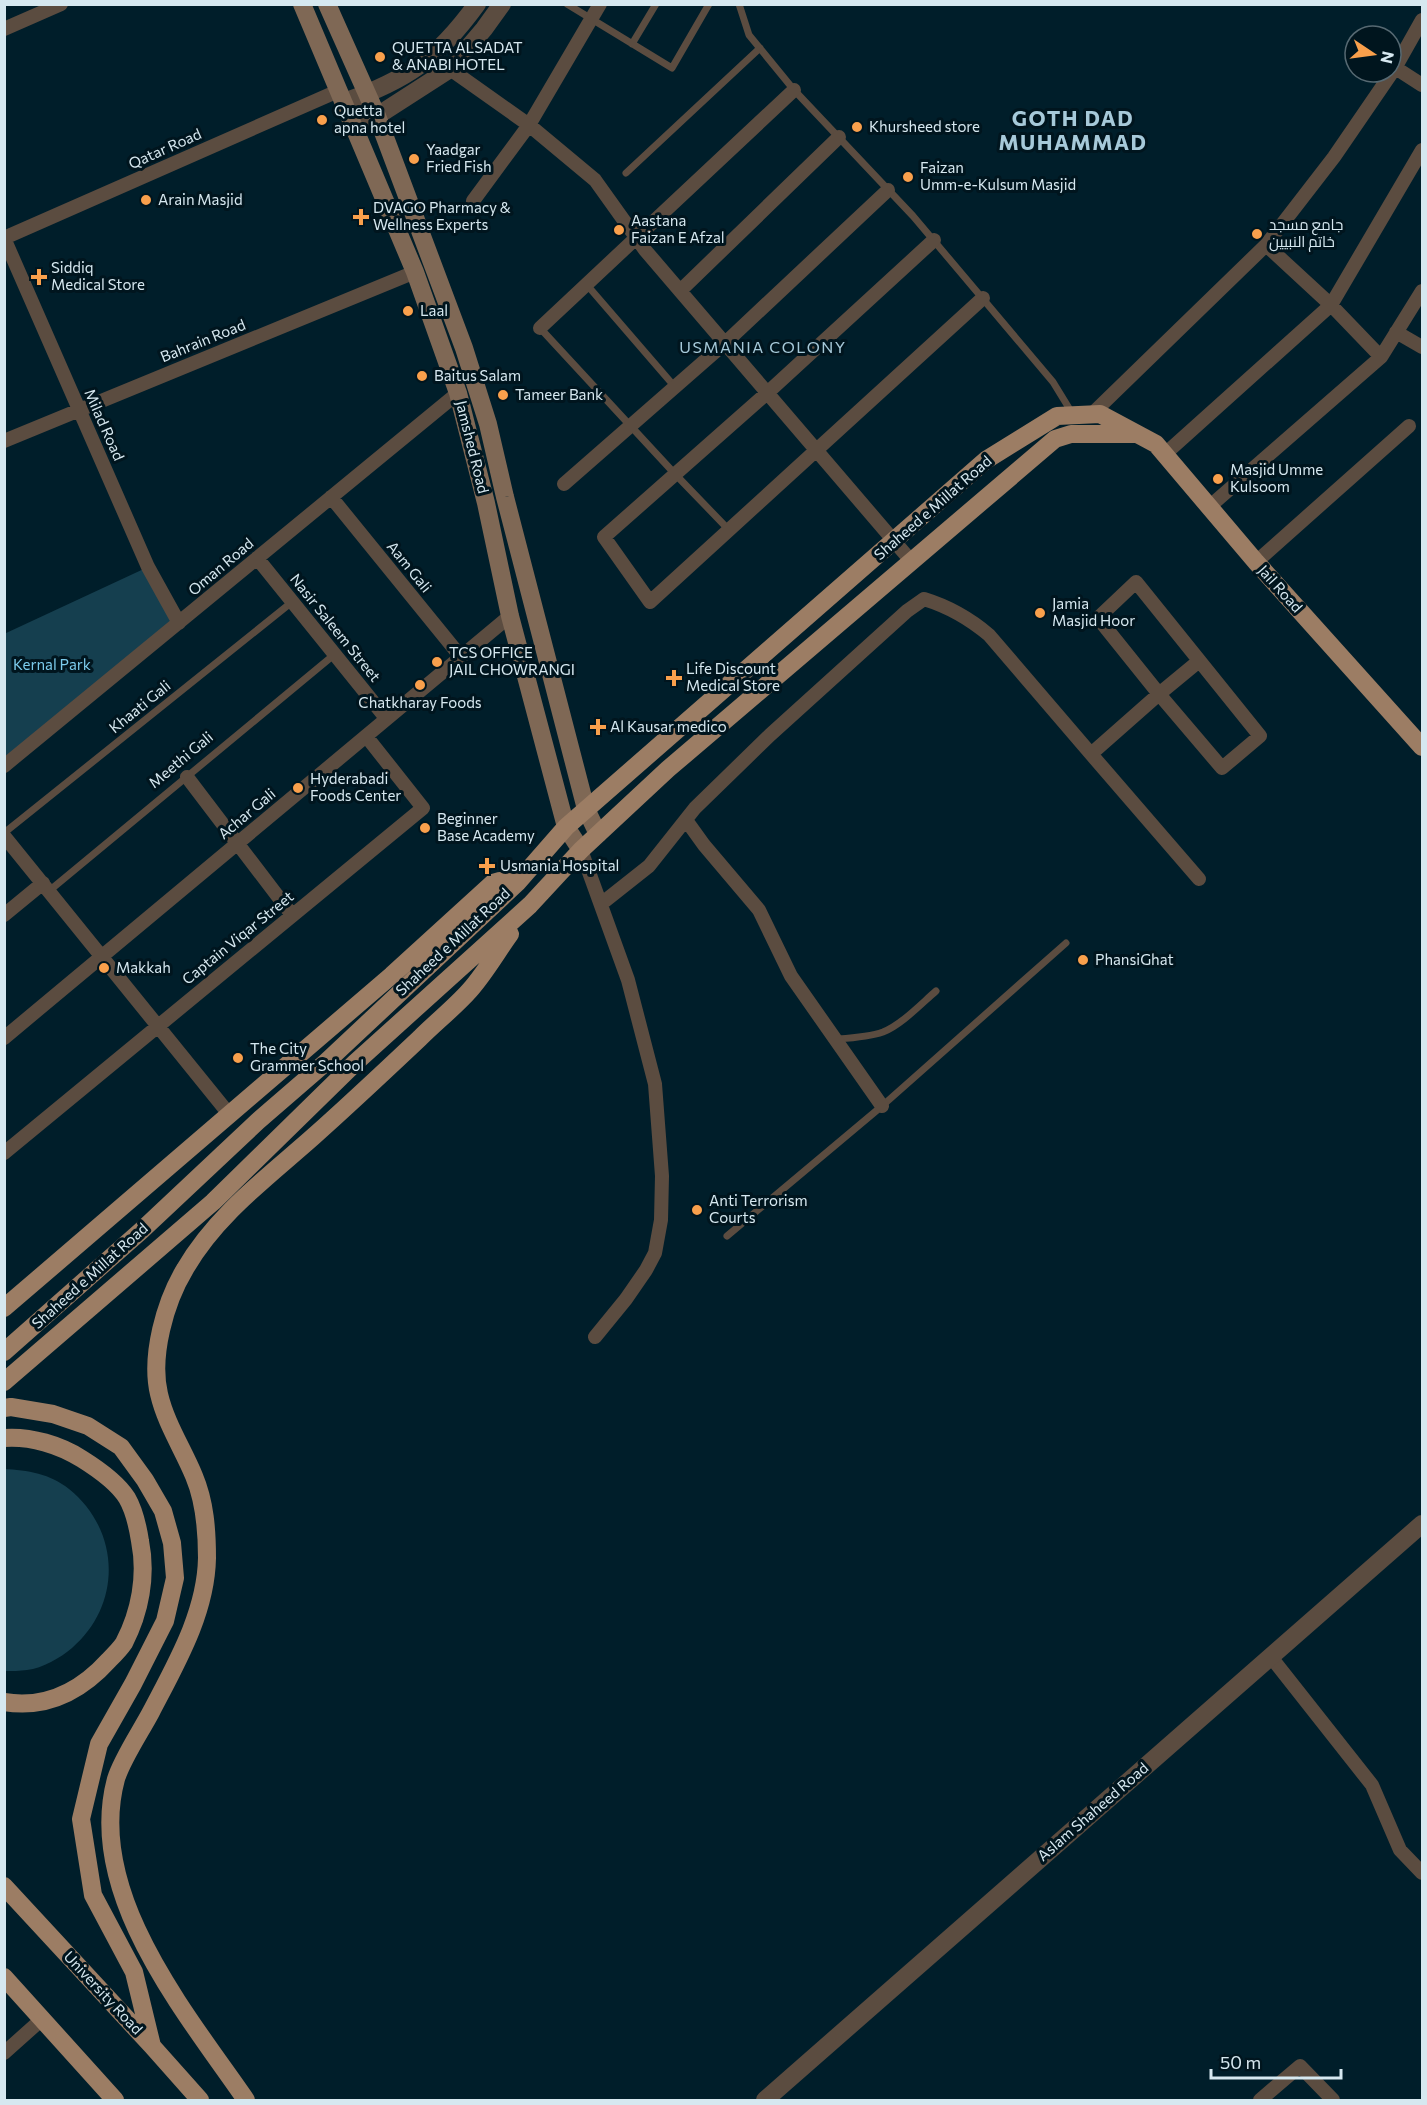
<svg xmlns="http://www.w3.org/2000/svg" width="1427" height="2105" font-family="Commissioner,Cairo,sans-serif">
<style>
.green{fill:#153f4f}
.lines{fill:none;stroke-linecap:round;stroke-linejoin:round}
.service{stroke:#5b4c40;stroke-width:7}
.minor{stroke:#5b4c40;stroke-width:14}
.tertiary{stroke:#5b4c40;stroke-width:18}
.secondary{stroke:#7f6855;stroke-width:18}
.primary{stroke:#9c7d64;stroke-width:18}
.poi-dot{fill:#f9a04c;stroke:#00151e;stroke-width:2}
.labels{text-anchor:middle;stroke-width:6;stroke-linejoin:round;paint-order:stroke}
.poi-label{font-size:15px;fill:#d6e8f0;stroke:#00151e;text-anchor:start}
.street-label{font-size:15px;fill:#d6e8f0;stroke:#00151e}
.park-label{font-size:15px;fill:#7bcbec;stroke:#00151e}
.neighbourhood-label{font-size:16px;letter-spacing:1.5px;fill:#a6c9d9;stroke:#00151e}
.district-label{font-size:21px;font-weight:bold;letter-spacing:1.5px;fill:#a6c9d9;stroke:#00151e}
</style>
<rect width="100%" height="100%" fill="#001e2a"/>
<path class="green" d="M148,567L179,623L4,758V634Z
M4,1469C27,1470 51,1474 69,1489C121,1531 122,1605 72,1648C60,1658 43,1668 27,1670C20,1671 12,1671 5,1671Z"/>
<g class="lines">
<path class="service" d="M567,4L672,68L709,4
M739,4L749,35L794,90L913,216L1053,382L1072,413
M632,44L656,4
M626,173L760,48
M587,285L675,387
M540,328L675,474L729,530
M4,833L292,602
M49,891L335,654
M837,1039C852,1038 869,1037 883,1032C901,1025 921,1004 936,991
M727,1236L882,1106L1066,943"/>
<path class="minor" d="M4,29L61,4
M1391,65L1422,85
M450,69L529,125L595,180L645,250L912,562
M473,201L529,125L600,4
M4,238L148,567L179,623
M4,238L338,91
M934,240L766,394L604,537L650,602L983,298
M1266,245L1331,305L1381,357
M680,291L839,137
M540,328L794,90
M1396,332L1422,347
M1092,414L1266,245L1334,157L1395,68L1422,20
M4,441L415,272
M1165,454L1331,305L1422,150
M564,484L724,344L888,190
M331,497L461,657
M1209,507L1381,357L1422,291
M257,558L386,718
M1256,562L1409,426
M1136,582L1260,736L1222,768L1159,694L1098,618Z
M1199,661L1159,694L1091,754L1199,879
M4,766L458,393
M187,777L292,915
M686,820L704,845L759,910L791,976L882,1106
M4,836L229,1114
M581,850L628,980L655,1084L662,1176L661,1220L655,1253L646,1270L626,1299L595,1337
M601,904L649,866L695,808L770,735L907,611L924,599C950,607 969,618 989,635L1091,754
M4,915L43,883
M4,1038L510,616
M4,1153L423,808L366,736
M1271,1657L1372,1785L1400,1850L1422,1873
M4,2053L41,2020
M1260,2100L1300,2066L1333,2100"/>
<path class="tertiary" d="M344,102C407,80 437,59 477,4
M354,125L377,116L450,69L484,29L502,4
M765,2100L1422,1524"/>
<path class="secondary" d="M302,4L415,272L458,393L486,503L510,616L566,827L581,850
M327,4L377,116L464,348L488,424L505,497L586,809L598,834"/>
<path class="primary" d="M4,1308L392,975L493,883L500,881L517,883
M4,1352L142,1230L258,1121L325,1063L517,883L566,827L986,460L1057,416L1100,414L1156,444L1256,562L1422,747
M4,1382L213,1202L355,1063L530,905L581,850L668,769L1055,439L1071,434H1135
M4,1408L11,1407L53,1414L88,1426L121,1447L145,1480L163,1511L172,1543L175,1578L165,1621L133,1684L99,1744L81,1819L93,1895L134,1972L152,2046
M4,1438C31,1436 60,1445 82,1459C98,1469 117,1482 127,1498C134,1510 138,1528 140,1541C147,1576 140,1612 124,1643C120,1649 114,1655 109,1660C81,1691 46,1709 4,1702
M4,1886L152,2046L200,2100
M4,1977L115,2100
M246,2100C186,2013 85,1893 116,1779C122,1759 141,1731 151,1712C176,1664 206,1613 207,1558C207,1530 205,1502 194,1476C183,1449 166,1424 159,1394C150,1356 165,1302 185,1269C216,1215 268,1177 314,1136C350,1104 385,1071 420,1038C436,1022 455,1007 470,990C485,973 497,952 510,934"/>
</g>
<g class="poi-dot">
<circle cx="380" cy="57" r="6"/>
<circle cx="322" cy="120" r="6"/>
<circle cx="857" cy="127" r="6"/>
<circle cx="414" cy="159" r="6"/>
<circle cx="908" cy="177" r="6"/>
<circle cx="146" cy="200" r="6"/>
<path d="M358 208h6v6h6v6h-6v6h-6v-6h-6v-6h6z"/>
<circle cx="619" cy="230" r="6"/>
<circle cx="1257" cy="234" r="6"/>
<path d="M36 268h6v6h6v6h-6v6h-6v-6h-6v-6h6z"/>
<circle cx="408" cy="311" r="6"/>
<circle cx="422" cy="376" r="6"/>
<circle cx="503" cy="395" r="6"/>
<circle cx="1218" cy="479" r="6"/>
<circle cx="1040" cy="613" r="6"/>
<circle cx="437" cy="662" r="6"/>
<path d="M671 669h6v6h6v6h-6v6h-6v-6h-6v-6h6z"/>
<circle cx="420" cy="685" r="6"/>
<path d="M595 718h6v6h6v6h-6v6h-6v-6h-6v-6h6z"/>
<circle cx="298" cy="788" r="6"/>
<circle cx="425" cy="828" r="6"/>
<path d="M484 857h6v6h6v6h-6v6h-6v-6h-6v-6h6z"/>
<circle cx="1083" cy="960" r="6"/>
<circle cx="104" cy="968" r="6"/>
<circle cx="238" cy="1058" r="6"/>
<circle cx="697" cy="1210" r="6"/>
</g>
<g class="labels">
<g class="poi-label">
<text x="392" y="53">QUETTA ALSADAT<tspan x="392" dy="17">&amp; ANABI HOTEL</tspan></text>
<text x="334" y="116">Quetta<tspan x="334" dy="17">apna hotel</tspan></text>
<text x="869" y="132">Khursheed store</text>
<text x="426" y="155">Yaadgar<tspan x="426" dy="17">Fried Fish</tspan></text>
<text x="920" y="173">Faizan<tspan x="920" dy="17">Umm-e-Kulsum Masjid</tspan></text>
<text x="158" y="205">Arain Masjid</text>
<text x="373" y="213">DVAGO Pharmacy &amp;<tspan x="373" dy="17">Wellness Experts</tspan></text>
<text x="631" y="226">Aastana<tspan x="631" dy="17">Faizan E Afzal</tspan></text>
<text x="1269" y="230">جامع مسجد<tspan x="1269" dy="17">خاتم النبیین</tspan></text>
<text x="51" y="273">Siddiq<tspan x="51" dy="17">Medical Store</tspan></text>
<text x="420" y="316">Laal</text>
<text x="434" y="381">Baitus Salam</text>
<text x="515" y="400">Tameer Bank</text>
<text x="1230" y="475">Masjid Umme<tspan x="1230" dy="17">Kulsoom</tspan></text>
<text x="1052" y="609">Jamia<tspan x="1052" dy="17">Masjid Hoor</tspan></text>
<text x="449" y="658">TCS OFFICE<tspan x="449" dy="17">JAIL CHOWRANGI</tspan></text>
<text x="686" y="674">Life Discount<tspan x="686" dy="17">Medical Store</tspan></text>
<text x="420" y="708" text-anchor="middle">Chatkharay Foods</text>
<text x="610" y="732">Al Kausar medico</text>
<text x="310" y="784">Hyderabadi<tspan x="310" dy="17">Foods Center</tspan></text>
<text x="437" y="824">Beginner<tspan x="437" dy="17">Base Academy</tspan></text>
<text x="500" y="871">Usmania Hospital</text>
<text x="1095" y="965">PhansiGhat</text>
<text x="116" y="973">Makkah</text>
<text x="250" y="1054">The City<tspan x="250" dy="17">Grammer School</tspan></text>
<text x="709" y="1206">Anti Terrorism<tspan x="709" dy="17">Courts</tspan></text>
</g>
<g class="street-label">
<text transform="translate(165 149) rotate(-24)" y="5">Qatar Road</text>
<text transform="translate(203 341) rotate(-22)" y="5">Bahrain Road</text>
<text transform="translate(104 425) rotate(66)" y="5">Milad Road</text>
<text transform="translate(472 447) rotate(76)" y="5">Jamshed Road</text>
<text transform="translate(933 508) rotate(-41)" y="5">Shaheed e Millat Road</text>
<text transform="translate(221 567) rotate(-40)" y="5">Oman Road</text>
<text transform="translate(409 567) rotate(51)" y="5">Aam Gali</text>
<text transform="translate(1280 589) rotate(48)" y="5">Jail Road</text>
<text transform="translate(335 628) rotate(51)" y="5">Nasir Saleem Street</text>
<text transform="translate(140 707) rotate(-39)" y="5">Khaati Gali</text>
<text transform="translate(181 760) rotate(-40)" y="5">Meethi Gali</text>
<text transform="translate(247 814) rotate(-40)" y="5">Achar Gali</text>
<text transform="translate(238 938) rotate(-39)" y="5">Captain Viqar Street</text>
<text transform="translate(453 942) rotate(-43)" y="5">Shaheed e Millat Road</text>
<text transform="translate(90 1276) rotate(-42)" y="5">Shaheed e Millat Road</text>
<text transform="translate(1093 1812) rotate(-41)" y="5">Aslam Shaheed Road</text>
<text transform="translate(103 1993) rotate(47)" y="5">University Road</text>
</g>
<g class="park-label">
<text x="52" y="670">Kernal Park</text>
</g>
<g class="neighbourhood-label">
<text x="763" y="353">USMANIA COLONY</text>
</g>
<g class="district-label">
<text x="1073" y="126">GOTH DAD<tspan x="1073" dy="24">MUHAMMAD</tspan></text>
</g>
</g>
<rect width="1427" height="2105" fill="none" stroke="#d6e8f0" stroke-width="12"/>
<g transform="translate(1373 54) rotate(103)"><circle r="28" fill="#00151e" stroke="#566972" stroke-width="1.5"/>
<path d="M0-4.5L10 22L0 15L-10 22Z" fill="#f9a04c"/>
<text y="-9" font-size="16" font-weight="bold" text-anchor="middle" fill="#d6e8f0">N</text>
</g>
<path d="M1211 2069v9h130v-9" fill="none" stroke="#d6e8f0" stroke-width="3"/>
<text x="1220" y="2069" font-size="18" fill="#d6e8f0" stroke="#00151e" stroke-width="4.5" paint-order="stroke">50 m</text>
</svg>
